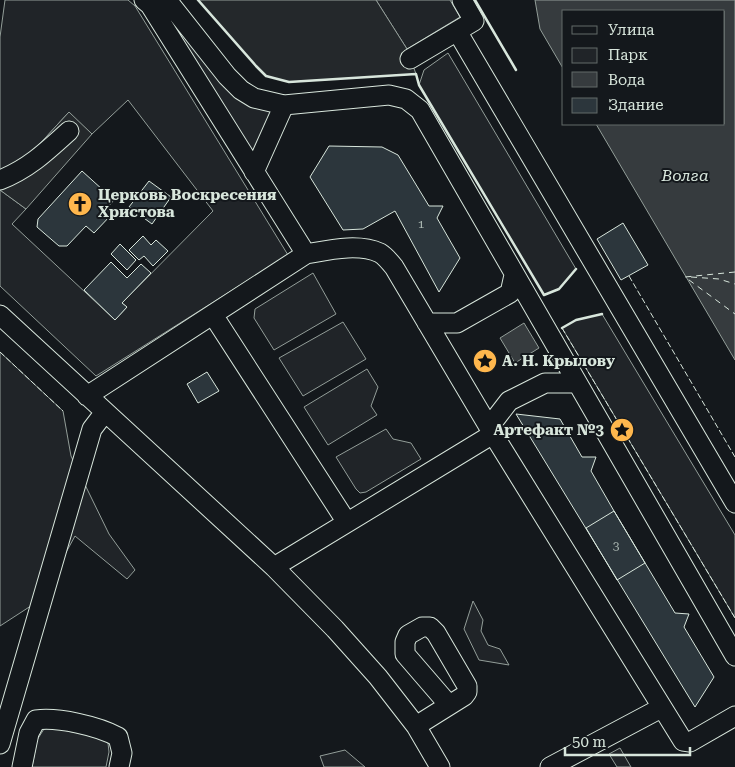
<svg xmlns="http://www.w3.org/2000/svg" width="735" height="767" font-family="'Roboto Serif',serif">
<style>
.green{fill:#202428;stroke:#939e99}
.parking{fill:#24282b;stroke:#939e99}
.water{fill:#363b3e;stroke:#939e99}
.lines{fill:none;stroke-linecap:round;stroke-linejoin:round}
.ferry{stroke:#d8e6dc;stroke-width:1;stroke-dasharray:6 5;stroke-linecap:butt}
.building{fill:#2c363c;stroke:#d8e6dc}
.minor-casing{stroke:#d8e6dc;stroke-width:21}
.minor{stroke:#14181c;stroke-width:19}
.fence{stroke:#d8e6dc;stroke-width:1;stroke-dasharray:6 2.5;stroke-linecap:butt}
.wall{stroke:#d8e6dc;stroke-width:2.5}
.labels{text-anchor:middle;stroke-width:4;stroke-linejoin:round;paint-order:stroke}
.number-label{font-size:12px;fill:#adbab4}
.poi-label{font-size:15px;font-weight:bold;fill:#d8e6dc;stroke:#14181c;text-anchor:start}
.water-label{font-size:16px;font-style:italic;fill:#d8e6dc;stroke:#14181c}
</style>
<rect width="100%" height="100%" fill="#14181c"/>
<path class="green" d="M5,0H128L135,6L288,255L96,376L0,286V190L26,209L12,224L115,320L127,307L122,303L213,211L128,100L92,134L68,113L27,158L0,170V37Z
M161,0L274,112L254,152L247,151L153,6Z
M376,0H450L460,17L407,49Z
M448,53L576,269L559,289L544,295L419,85L424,70Z
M313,273L336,314L274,350L254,318L255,309Z
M602,314L735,535V618L562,328L576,320Z
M343,322L366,359L303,396L279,358Z
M0,352L63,411L71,456L109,534L135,570L127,579L75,536L40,600L0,626Z
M367,369L378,387L371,406L377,415L328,445L304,407Z
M386,429L393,439L411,443L421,459L366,492L360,493L356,489L336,457Z
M473,601L483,620L481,631L488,645L500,649L509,665L479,660L464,629Z
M52,728L100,737L108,743L109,752L106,767H32L37,740L44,729Z
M620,748L631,767H617L609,754Z
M345,750L365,767H324L320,756Z"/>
<path class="parking" d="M198,0H376L407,49L416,74L289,82L266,76L256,66Z
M69,112L92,134L26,209L0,190V187Z"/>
<path class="water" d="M535,0H735V360L596,124H724V11H564V70L540,29Z
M524,323L539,348L515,363L500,338Z"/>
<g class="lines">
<path class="ferry" d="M735,272L685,277L735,314
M691,277L719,279L735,284"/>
</g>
<path class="building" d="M329,146L382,147L398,155L429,206H443L437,218L460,258L439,292L395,211L363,229L343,230L310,177Z
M82,171L114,200L106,209L112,214L94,233L86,226L67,246H59L37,227L38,219Z
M149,181L171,197L152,224L129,207Z
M623,223L648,265L621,280L597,239Z
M143,236L151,245L156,240L168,251L153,266L144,256L139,260L129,250Z
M120,244L136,260L127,270L111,254Z
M111,262L127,278L141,264L151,273L122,303L127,307L115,320L84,290Z
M207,372L219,391L198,403L187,384Z
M516,414L560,419L582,457H596L591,471L614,511L675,613L689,614L684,627L714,677L695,707Z
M614,511L645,563L617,580L586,528Z"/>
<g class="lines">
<g class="minor-casing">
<path id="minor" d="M144,0L150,5L306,254
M167,0L227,76L241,90L254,98L284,105
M457,31L735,503
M410,59L474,21L462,0
M254,172L284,105L389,95L406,99L420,110L735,656
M0,180C28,169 46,152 69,131
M0,315L274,567L335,629L378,677L416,726L440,767
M213,315L346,521
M427,323H457L510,293L514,275
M87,396L306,254C329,250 358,243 380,253C385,256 390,262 394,267L493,434
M489,427L509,401L545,383H576
M274,567L493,434L683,741L690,742L735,716
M416,726L464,696L467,692V686L436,633L430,627H422L408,635L405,642V654L449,705
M0,744L92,429L105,412
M22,767L29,733L36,720C58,717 98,726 118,737L122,753L119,767
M550,767L661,708"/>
</g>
<use href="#minor" class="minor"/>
<path class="fence" d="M629,276L735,457
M562,328L735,618
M0,352L63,411"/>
<path class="wall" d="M198,0L256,66L266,76L289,82L416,74L419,85L544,295L559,289L576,269
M475,0L516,70
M562,328L576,320L602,314"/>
</g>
<defs>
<g id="church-disc" transform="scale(1.25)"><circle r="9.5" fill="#ffb74d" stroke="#14181c"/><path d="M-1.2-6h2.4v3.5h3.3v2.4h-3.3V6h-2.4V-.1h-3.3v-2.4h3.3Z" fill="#111"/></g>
<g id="sight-disc" transform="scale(1.25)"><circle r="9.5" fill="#ffb74d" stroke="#14181c"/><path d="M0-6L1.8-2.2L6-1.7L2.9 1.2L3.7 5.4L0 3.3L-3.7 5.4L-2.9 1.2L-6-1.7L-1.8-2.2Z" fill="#111"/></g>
</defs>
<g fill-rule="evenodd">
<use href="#church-disc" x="80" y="204"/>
<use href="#sight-disc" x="485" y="361"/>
<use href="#sight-disc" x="622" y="430"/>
</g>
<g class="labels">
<g class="number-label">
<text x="421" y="228">1</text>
<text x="616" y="550">3</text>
</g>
<g class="poi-label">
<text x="98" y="200">Церковь Воскресения<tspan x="98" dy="17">Христова</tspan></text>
<text x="502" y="366">А. Н. Крылову</text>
<text x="604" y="435" text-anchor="end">Артефакт №3</text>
</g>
<g class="water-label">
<text x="685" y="181">Волга</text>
</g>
</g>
<rect x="562" y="10" width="162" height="115" fill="#14181c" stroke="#626a69"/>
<rect x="572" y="26" width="25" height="8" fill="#14181c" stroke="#626a69"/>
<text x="608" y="35" font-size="15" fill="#d8e6dc">Улица</text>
<rect x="572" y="48" width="25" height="15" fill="#202428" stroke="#626a69"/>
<text x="608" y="60" font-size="15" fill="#d8e6dc">Парк</text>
<rect x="572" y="72" width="25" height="15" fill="#363b3e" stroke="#626a69"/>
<text x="608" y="85" font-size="15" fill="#d8e6dc">Вода</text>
<rect x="572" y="98" width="25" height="15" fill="#2c363c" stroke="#626a69"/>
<text x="608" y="110" font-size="15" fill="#d8e6dc">Здание</text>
<path d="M565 747v8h125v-8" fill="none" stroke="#d8e6dc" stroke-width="2.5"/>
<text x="572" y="747" font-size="15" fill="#d8e6dc" stroke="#14181c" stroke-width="4" paint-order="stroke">50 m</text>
</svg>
